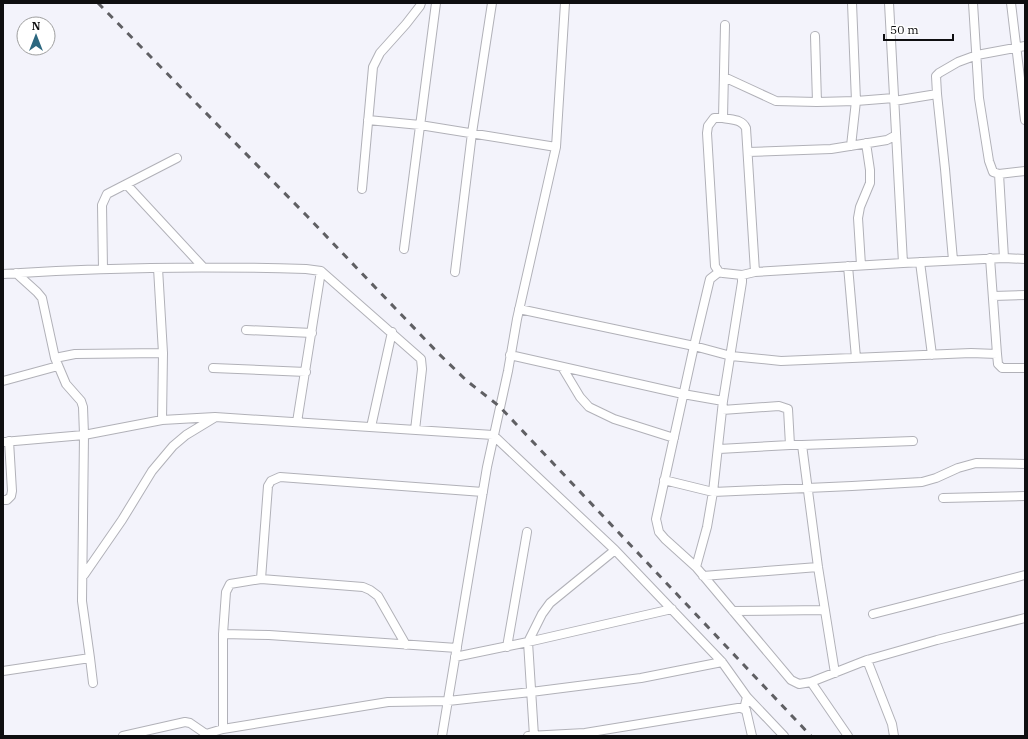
<svg xmlns="http://www.w3.org/2000/svg" width="1028" height="739" font-family="'IBM Plex Serif',serif">
<style>
.lines{fill:none;stroke-linecap:round;stroke-linejoin:round}
.street-casing{stroke:#b1b1b8;stroke-width:10}
.street{stroke:#fff;stroke-width:8}
.rail{stroke:#5f5f63;stroke-width:3;stroke-dasharray:7 7;stroke-linecap:butt}
</style>
<rect width="100%" height="100%" fill="#f3f3fb"/>
<g class="lines">
<g class="street-casing">
<path id="street" d="M852,3L856,101L894,98
M889,3L903,263
M973,3L979,98L989,161L993,172L999,174L1004,258L1025,259
M1011,3L1025,120
M725,25L723,118C732,120 742,119 746,128L755,272
M815,36L817,102L856,101L851,146
M724,77L776,101L817,102
M894,101L937,94
M723,118H714L708,126L707,133L715,266L719,272L723,273L742,275
M368,120L420,125L556,147
M748,152L831,149L887,140L896,135
M999,174L1025,171
M127,185L203,267
M362,189L373,67L380,53L406,24L420,6L421,3
M404,249L436,3
M990,258L997,354
M953,260L945,169L937,94L936,76L939,73L958,62L977,55L1025,46
M920,262L932,355
M861,265L858,218L860,207L870,183V170L866,143
M848,266L856,358
M158,268L163,353L162,420
M103,269L102,205L107,194L177,158
M455,272L472,133L492,3
M16,273L37,292L42,298L55,358L66,384L81,401L83,407L84,435L82,601L90,658
M3,274C104,267 205,266 306,269L321,271L421,359L422,369L415,430
M993,296L1025,295
M519,309L694,346L731,356L781,361L971,353L997,354L998,364L1002,368H1025
M246,330L312,333
M510,355L683,394L723,401L742,282V275L755,272L903,263L1004,258
M55,358L75,354L163,353
M562,367L580,397L589,407L614,419L674,438
M213,368L306,372
M3,381L58,366
M723,401L713,492L707,527L696,567L791,680L799,684L811,682L867,660
M722,410L779,406L788,409L790,445H802L818,567L835,673
M297,422L321,271
M371,427L392,332
M3,442L84,435L162,420L215,417L493,435L615,550L722,662L747,697L744,709
M802,445L913,441
M719,449L790,445
M664,480L713,492L852,486L922,482L936,478L958,468L976,463L1025,464
M943,498L1025,496
M3,500H7L11,496L12,491L9,441
M696,567L665,539L659,532L656,519L694,346L709,283L710,279L719,272
M84,575L122,520L152,471L173,446L186,435L214,418
M703,576L818,567
M261,579L363,587L370,590L378,596L406,645
M733,611L825,610
M873,614L1025,575
M223,634L269,635L457,648
M507,647L527,532
M455,657L528,642L672,609
M3,671L90,658L93,683
M811,682L848,736
M747,697L784,736
M223,729V634L226,592L230,584L261,579L268,486L271,481L280,477L483,492
M123,736L185,722L190,723L206,734L223,729L388,702L448,701L531,692L641,678L722,662
M442,736L487,467L508,371L517,319L556,147L565,3
M528,736L585,733L738,708H741L746,710L752,736
M534,736L528,642L542,614L550,603L615,550
M894,736L892,724L867,660L937,640L1025,618"/>
</g>
<use href="#street" class="street"/>
<path class="rail" d="M98,3L307,216L439,354L467,381L499,406L811,736"/>
</g>
<rect width="1028" height="739" fill="none" stroke="#0e0e10" stroke-width="8"/>
<g transform="translate(36 36)"><circle r="19" fill="#ffffff" stroke="#9f9f9f"/>
<path d="M0-3L7 15L0 10L-7 15Z" fill="#2c677f"/>
<text y="-6" font-size="11" font-weight="bold" text-anchor="middle" fill="#0e0e10">N</text>
</g>
<path d="M884 34v6h69v-6" fill="none" stroke="#0e0e10" stroke-width="2"/>
<text x="890" y="34" font-size="12" fill="#0e0e10" stroke="#ffffff" stroke-width="3" paint-order="stroke">50 m</text>
</svg>
